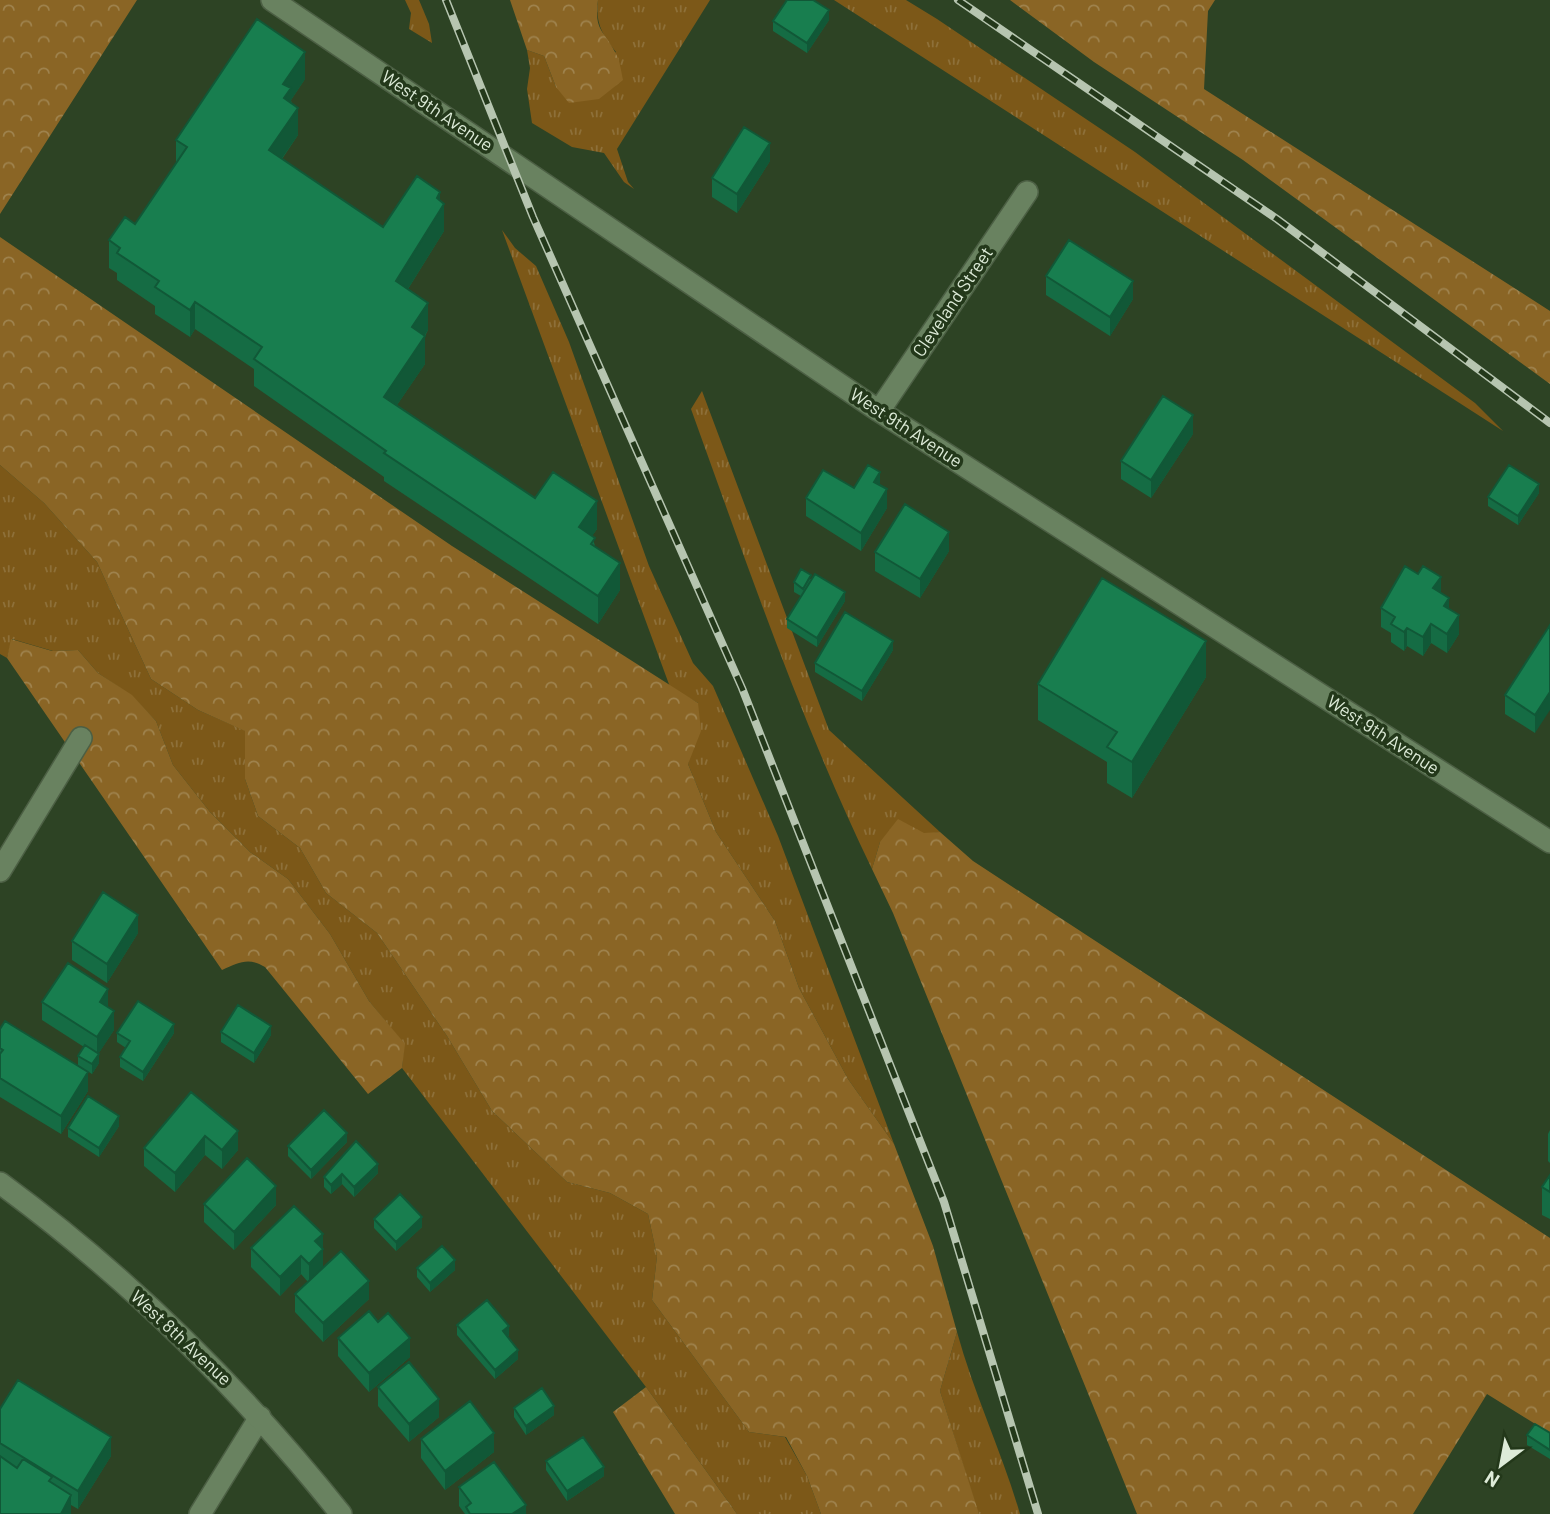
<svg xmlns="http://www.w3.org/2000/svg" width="1550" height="1514" font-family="Barlow,sans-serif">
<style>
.grass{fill:url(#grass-tufts)}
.forest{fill:url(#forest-crowns)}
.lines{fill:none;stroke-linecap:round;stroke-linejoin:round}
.street-casing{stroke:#4c5f44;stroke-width:24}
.secondary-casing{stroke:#4c5f44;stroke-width:24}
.street{stroke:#698260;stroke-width:21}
.secondary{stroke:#698260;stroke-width:21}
.rail-casing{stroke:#b6c5b0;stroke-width:8}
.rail{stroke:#23381a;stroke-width:5;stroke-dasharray:16;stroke-linecap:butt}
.wall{fill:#156c44}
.shaded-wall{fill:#115837}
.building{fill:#187e4f;stroke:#115837;stroke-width:2}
.labels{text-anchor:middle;stroke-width:7;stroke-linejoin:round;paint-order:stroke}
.street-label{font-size:18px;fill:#ddebd8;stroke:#23381a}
</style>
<defs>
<pattern id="grass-tufts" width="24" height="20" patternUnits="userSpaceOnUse" patternTransform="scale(1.75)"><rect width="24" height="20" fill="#7c5818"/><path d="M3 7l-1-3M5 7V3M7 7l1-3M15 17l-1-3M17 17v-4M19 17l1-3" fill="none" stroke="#8e7039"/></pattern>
<pattern id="forest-crowns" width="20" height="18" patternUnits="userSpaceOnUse" patternTransform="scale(1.75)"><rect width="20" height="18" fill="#8a6525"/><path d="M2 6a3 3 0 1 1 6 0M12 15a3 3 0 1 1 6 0" fill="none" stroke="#9f834e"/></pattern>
</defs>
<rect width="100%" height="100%" fill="#2d4324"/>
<path class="grass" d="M405,0H419L429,24L432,43L409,29L411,13Z
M598,0H710L617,149L628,182L634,189L624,182L604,153L572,147L532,123L527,89L530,68L527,50L544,56L556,87L616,52C602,35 595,22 598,0Z
M834,0H906L937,19L1135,152L1475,403L1503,431Z
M502,230L515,248L536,266L569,342L649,566L693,663L713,686L778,836L894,1144L848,1079L799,988L775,921L716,832L688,764L698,703L670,687Z
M702,391L829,730L940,832L880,842L872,869C800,720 747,564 691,409Z
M0,465L44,503L97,562L151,679L198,710L246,731L245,779L258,816L300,848L326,893L377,933L447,1036L492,1111L567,1182L610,1193L648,1214L657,1256L652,1300L749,1432L785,1437L807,1476L821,1514H737L646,1387L402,1068L404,1044L369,1001L330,934L288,879L250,852L210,812L173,765L156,721L132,696L98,673L78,650L53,651L12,639L7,658L0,654Z
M957,1332C974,1394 1002,1452 1020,1514H979L977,1510L940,1391Z"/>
<path class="forest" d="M0,0H137L0,214Z
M510,0H598C594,31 603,29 615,52C620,60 621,71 623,80L599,99L569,103L556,87L544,56L527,50Z
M1010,0H1215L1208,11L1204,89L1550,311V384L1243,160L1094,62Z
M0,237L452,546L698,703L701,731L688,764L716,832L775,921L799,988L848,1079L894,1144L933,1246L957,1332L940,1391L979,1514H821L807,1476L786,1437L749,1432L652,1300L657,1256L648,1214L610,1193L567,1182L492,1111L447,1036L377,933L326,893L300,848L258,816L245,779V731L198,710L151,679L97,562L44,503L0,465Z
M11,639L52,651L78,650L98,673L132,695L156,721L173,765L210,812L250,852L288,879L330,934L369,1001L405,1044L402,1068L368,1094L265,967C249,957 239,962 222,970L7,658Z
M898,819L924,833L940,832L973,861L1550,1238V1433L1487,1394L1413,1514H1137L893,913L872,869L880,842Z
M646,1387L737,1514H675L613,1412Z"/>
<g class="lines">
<g class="street-casing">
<path id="street" d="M272,0L879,411L1550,842
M879,411L1027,192
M0,871L81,738
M200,1514L260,1417"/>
</g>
<g class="secondary-casing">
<path id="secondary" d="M0,1183C128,1277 242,1390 341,1514"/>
</g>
<use href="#street" class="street"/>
<use href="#secondary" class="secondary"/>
<g class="rail-casing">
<path id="rail" d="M446,0L533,217L742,688L944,1202L1038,1514
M958,0L1277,219L1550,423"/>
</g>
<use href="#rail" class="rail"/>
</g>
<path class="wall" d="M829,20L807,53L773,31V21Z
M305,79L291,100L298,135L282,159L383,227L440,201L444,231L408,289L428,330L425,336V364L397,405L535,498L597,529L592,536L595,546L620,590L598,624L384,481V477L254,386V369L195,329L190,337L155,314V306L117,280V273L109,268V240L135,224L176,164V140Z
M770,161L737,213L712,197V178Z
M1046,276L1133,299L1110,336L1046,295Z
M1193,434L1151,498L1121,479V461Z
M880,485L887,508L861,551L806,516V498L854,488Z
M1539,493L1518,525L1488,506V497Z
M949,551L920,598L875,571V552Z
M811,579L845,601L817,647L787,628V619L801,596L794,592V582Z
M1441,593L1459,634L1447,653L1431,643L1423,656L1407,646L1404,651L1391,642V633L1381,627V608Z
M1550,625L1535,733L1505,714V695Z
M893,650L862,701L815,672V663Z
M1206,677L1132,798L1107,783V762L1038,720V684Z
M138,933L107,983L72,960V941Z
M42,1002L108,1007L114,1030L98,1054L99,1063L92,1074L78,1065V1056L84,1047L42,1020Z
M0,1029L88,1091L61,1134L0,1097Z
M221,1032L271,1035L254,1063L221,1042Z
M117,1033H174L143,1081L120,1067V1057L126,1048L117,1042Z
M191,1092L238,1150L222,1169L205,1155L175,1192L144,1166V1148Z
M119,1126L99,1157L68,1137V1128Z
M1550,1130V1163L1548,1161V1134Z
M356,1141L378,1173L354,1197L342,1184L331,1194L324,1187V1177Z
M347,1142L311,1179L288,1156V1146Z
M1550,1175V1219L1542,1215V1187Z
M204,1204L276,1205L234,1250L204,1222Z
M374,1219L422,1227L396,1251L374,1228Z
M323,1234V1268L369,1299L323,1342L295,1312V1294L308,1282L301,1274L280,1296L251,1267V1248Z
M417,1268L455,1270L430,1292L417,1277Z
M457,1325L509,1335L507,1337L518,1359L495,1379L457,1335Z
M338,1338L410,1357L369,1392L338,1356Z
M378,1387L439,1417L409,1442L378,1406Z
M514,1408L554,1415L526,1435L514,1417Z
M0,1409L111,1456L78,1509L71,1505V1514H0Z
M1550,1433V1459L1527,1445V1435Z
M421,1439L494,1452L445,1490L421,1458Z
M546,1461L604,1476L567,1501L546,1470Z
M459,1487L526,1514H465L459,1506Z"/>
<path class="shaded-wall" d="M829,10V20L807,53V43Z
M305,52V79L291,100V116L284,126L283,84Z
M298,108V135L269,177V150Z
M770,143V161L737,213V194Z
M440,192V210L444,204V231L396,308V281Z
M1133,281V299L1110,336V317Z
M195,302V329L190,337V310Z
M428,303V330L412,355V327Z
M425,336V364L384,424V397Z
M1193,415V434L1151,498V480Z
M880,472V491L874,482Z
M1539,484V493L1518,525V516Z
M887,489V508L861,551V533Z
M597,501V529L579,555V527Z
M949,532V551L920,598V579Z
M620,563V590L598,624V596Z
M1441,577V595L1433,588Z
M845,592V601L817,647V638Z
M1449,598V617L1444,606Z
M1459,615V634L1447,653V634Z
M1431,624V643L1423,656V637Z
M1407,628V646L1404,651V632Z
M893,641V650L862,701V691Z
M1206,641V677L1132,798V762Z
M1550,692V710L1535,733V715Z
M138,915V933L107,983V964Z
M108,989V1007L100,1002Z
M114,1011V1030L97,1056V1037Z
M174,1024V1033L143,1081V1072Z
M271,1026V1035L254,1063V1053Z
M99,1054V1063L92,1074V1064Z
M88,1072V1091L61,1134V1116Z
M119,1116V1126L99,1157V1148Z
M238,1131V1150L222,1169V1150Z
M347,1133V1142L311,1179V1170Z
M205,1136V1155L175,1192V1173Z
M378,1164V1173L354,1197V1187Z
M342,1174V1184L331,1194V1185Z
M276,1186V1205L234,1250V1232Z
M422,1217V1227L396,1251V1242Z
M323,1234V1268L309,1283V1264L315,1241Z
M301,1256V1274L280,1296V1277Z
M455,1260V1270L430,1292V1283Z
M369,1281V1299L323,1342V1323Z
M509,1326V1335L503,1341V1331Z
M410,1338V1357L369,1392V1373Z
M518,1350V1359L495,1379V1370Z
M439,1399V1417L409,1442V1424Z
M554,1406V1415L526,1435V1426Z
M494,1433V1452L445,1490V1471Z
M111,1437V1456L78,1509V1491Z
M604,1467V1476L567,1501V1491Z
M71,1495V1514H61Z
M526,1505V1514H512Z"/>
<path class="building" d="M787,0H813L829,10L807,43L773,21Z
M257,19L305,52L283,84L291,88L284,98L298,108L269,150L383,227L417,176L440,192L437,198L444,204L396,281L428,303L412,327L425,336L384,397L535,498L553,472L597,501L579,527L595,538L591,544L620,563L598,596L384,453L386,451L254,359L262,347L195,302L190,310L155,287L159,281L117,253L120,248L109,240L125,217L135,224L187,147L176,140Z
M744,127L770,143L737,194L712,178Z
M1069,240L1133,281L1110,317L1046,276Z
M1163,396L1193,415L1151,480L1121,461Z
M868,465L880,472L874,482L887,489L861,533L806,498L823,470L854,488Z
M1509,465L1539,484L1518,516L1488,497Z
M905,504L949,532L920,579L875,552Z
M1405,566L1418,574L1423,566L1441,577L1433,588L1449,598L1444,606L1459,615L1447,634L1431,624L1423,637L1407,628L1404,632L1391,624L1395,617L1381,608Z
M801,569L811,575L803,589L794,582Z
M815,574L845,592L817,638L787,619Z
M1102,578L1206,641L1132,762L1107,747L1117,732L1038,684Z
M845,612L893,641L862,691L815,663Z
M1550,625V692L1535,715L1505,695Z
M103,892L138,915L107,964L72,941Z
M68,963L108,989L100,1002L114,1011L97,1037L42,1002Z
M138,1001L174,1024L143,1072L120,1057L130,1041L117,1033Z
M238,1005L271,1026L254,1053L221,1032Z
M5,1021L88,1072L61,1116L0,1078V1054L3,1050L0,1048V1029Z
M85,1045L99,1054L92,1064L78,1056Z
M191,1092L238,1131L222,1150L205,1136L175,1173L144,1148Z
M88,1096L119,1116L99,1148L68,1128Z
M324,1110L347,1133L311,1170L288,1146Z
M356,1141L378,1164L354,1187L342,1174L331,1185L324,1177Z
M247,1158L276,1186L234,1232L204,1204Z
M1550,1175V1192L1542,1187Z
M400,1194L422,1217L396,1242L374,1219Z
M294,1206L323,1234L315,1241L323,1249L309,1264L301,1256L280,1277L251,1248Z
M442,1246L455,1260L430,1283L417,1268Z
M341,1251L369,1281L323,1323L295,1294Z
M487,1300L509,1326L503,1331L518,1350L495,1370L457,1325Z
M369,1311L378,1322L388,1313L410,1338L369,1373L338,1338Z
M409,1362L439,1399L409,1424L378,1387Z
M18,1380L111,1437L78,1491L0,1443V1409Z
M542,1388L554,1406L526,1426L514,1408Z
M470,1401L494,1433L445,1471L421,1439Z
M1535,1424L1550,1433V1450L1527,1435Z
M583,1437L604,1467L567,1491L546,1461Z
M0,1456L17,1468L23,1459L52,1477L49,1481L71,1495L61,1514H0Z
M494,1462L526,1505L512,1514H470L466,1507L471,1503L459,1487Z"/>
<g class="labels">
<g class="street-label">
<text transform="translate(437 111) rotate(34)" y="6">West 9th Avenue</text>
<text transform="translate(953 302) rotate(-56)" y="6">Cleveland Street</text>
<text transform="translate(906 428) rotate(33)" y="6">West 9th Avenue</text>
<text transform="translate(1383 735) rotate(33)" y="6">West 9th Avenue</text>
<text transform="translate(181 1338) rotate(43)" y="6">West 8th Avenue</text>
</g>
</g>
<g transform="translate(1501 1465) rotate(212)" stroke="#23381a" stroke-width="5" paint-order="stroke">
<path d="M0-5L12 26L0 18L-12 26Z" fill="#ddebd8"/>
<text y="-10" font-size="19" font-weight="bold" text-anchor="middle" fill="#ddebd8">N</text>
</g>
</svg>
